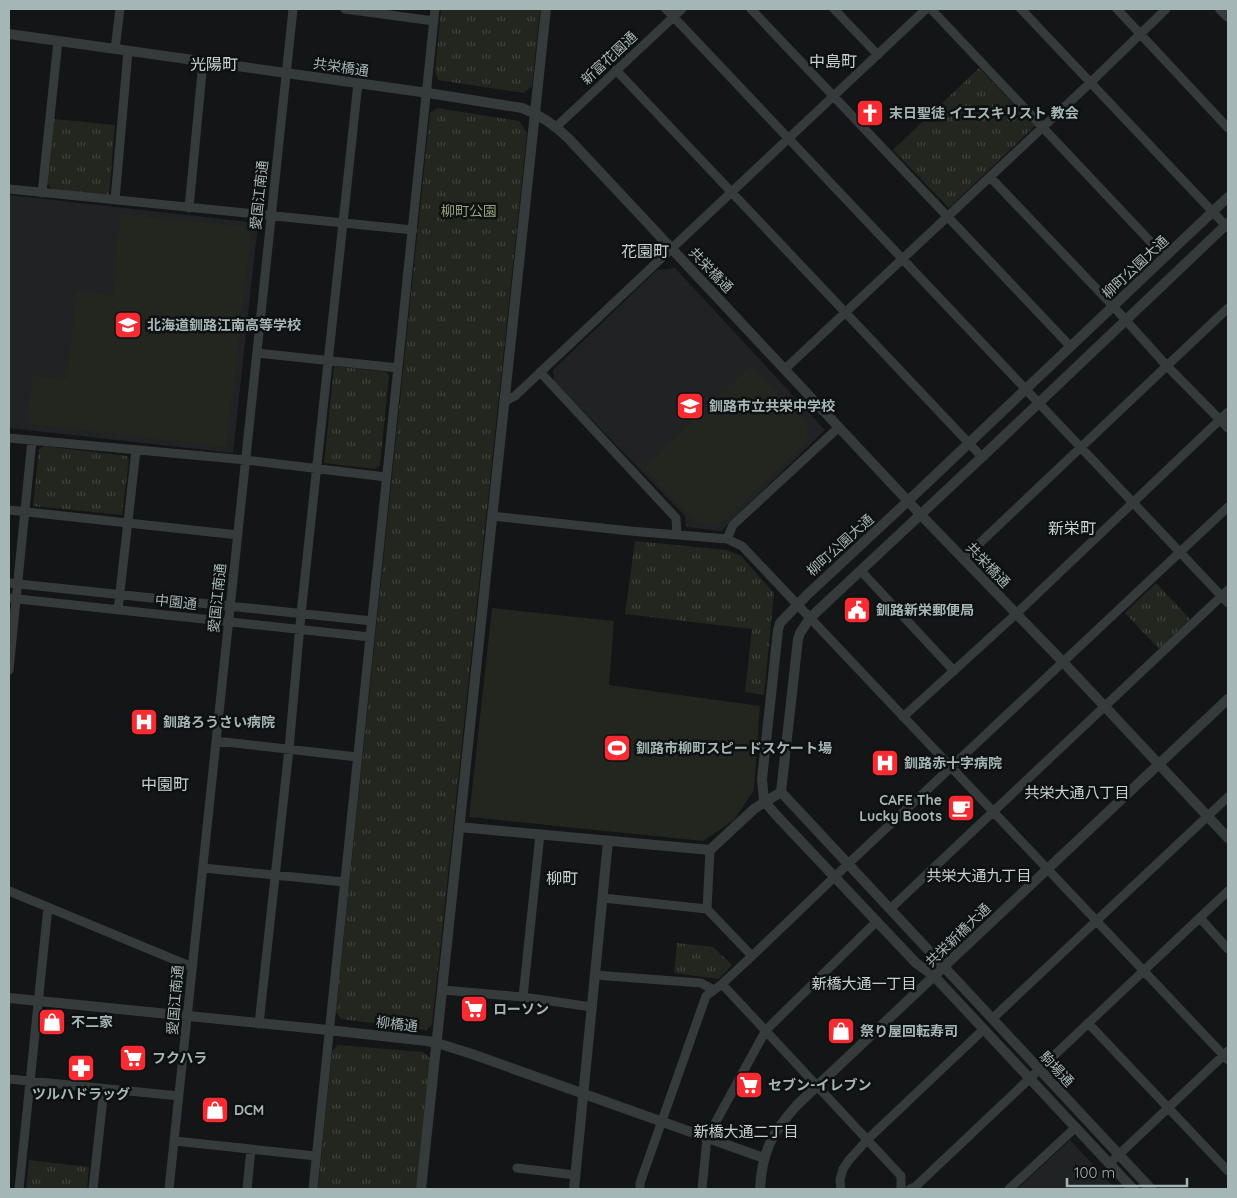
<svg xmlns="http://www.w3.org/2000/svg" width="1237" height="1198" font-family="Quicksand,'Noto Sans JP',sans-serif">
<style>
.built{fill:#202223}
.grass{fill:#22261e}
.park{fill:url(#park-tufts)}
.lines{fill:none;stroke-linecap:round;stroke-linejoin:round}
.minor{stroke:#353a3b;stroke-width:9}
.tertiary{stroke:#353a3b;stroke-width:10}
.labels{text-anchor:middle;stroke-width:5;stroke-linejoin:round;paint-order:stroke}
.street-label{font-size:14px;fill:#a5b6b6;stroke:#0f1011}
.poi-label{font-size:14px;font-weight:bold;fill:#a5b6b6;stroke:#0f1011;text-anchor:start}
.park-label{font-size:14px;fill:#94a27b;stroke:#0f1011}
.neighbourhood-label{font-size:15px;fill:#c6d2d2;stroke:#0f1011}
.quarter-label{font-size:16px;fill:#c6d2d2;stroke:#0f1011}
</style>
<defs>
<pattern id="park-tufts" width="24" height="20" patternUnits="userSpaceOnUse" patternTransform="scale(1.25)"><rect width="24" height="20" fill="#22261e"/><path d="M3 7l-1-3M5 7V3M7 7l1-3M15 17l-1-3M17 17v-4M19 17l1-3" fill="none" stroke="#3f433c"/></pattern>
</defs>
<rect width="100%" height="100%" fill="#141516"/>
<path class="built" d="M9,195L258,223L233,453L9,428Z
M675,268L825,430L721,531L686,527L685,516L554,381L553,370L657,270Z
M1070,1140L1116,1189H1017Z"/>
<path class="grass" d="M120,214L243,226L251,236L226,447L27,424L32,376L67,379L76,292L113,295Z
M751,365L807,424V442L720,525L695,522L644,468Z
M492,608L614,621L609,685L760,706L754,790L734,820L703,841L469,817Z"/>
<path class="park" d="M441,9H540L532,86L524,93L438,80L435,72Z
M979,68L1035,126L949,208L893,150Z
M437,108L519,121L527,133L432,1025L426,1030L341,1019L336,1012L430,113Z
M54,119L115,125L109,195L52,189L47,183Z
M334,366L386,372L389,376L380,465L375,469L324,463Z
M44,446L127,456L129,460L122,515L33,506L39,449Z
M635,541L727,550L741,556L774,593L764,695L745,692L752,629L625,614Z
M1156,583L1190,619L1159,649L1125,613Z
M677,943L713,947L732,965L719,979L674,973Z
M338,1045L423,1052L431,1059L416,1189H318L332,1051Z
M29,1160L89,1167L87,1189H26Z"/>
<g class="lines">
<path class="minor" d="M345,9L434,21
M666,9L1228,603
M751,9L1070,346
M834,9L878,55
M931,9L1165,257
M1021,9L1228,228
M1117,9L1228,128
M115,49L120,9
M616,70L982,457
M556,127L682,9
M990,177L1113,306L1166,365L1228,428
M9,189L413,230
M42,193L58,41
M115,200L128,51
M189,208L203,62
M257,353L398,368
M785,369L1090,83L1166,9
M540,372L676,518L677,535
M505,401L515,396L926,9
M9,438L246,460L386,477
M9,510L238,535
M492,516L630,531L727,539L742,546L1228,1060
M727,539L733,525L839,427
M963,559L1228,308
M861,571L954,671
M9,583L372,621
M9,598L370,637
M118,610L136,450
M9,670L32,440
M903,717L1016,614L1228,412
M216,741L357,757
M203,868L344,882
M9,891L192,967
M603,898L707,909L752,956
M707,909L710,850
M890,909L1228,590
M1200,918L1228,949
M595,975L701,983L714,990
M722,984L901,1176V1189
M443,990L523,997L592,1007
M523,997L540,834
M992,1019L1228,797
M1088,1023L1228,1171
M259,1024L289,749L301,614L358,83
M9,1079L179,1096
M175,1141L316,1156
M1109,1164L1228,1051
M517,1168L575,1175
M19,1189L48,907
M93,1189L104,1089
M169,1189L293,9
M247,1189L251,1149
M313,1189L435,9
M640,1189V1183L706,996L722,984L752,956L848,864L1228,507
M702,1189L707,1138L766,1030L877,921
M841,1189L840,1180L843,1169L849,1160L868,1139L984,1029
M910,1189L915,1187L1228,891
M1009,1189L1076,1127"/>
<path class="tertiary" d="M1220,9L1228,17
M9,34L428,93L522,108C541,115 555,125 569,139L920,514L1063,662L1228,838
M781,792L798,639L800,633L810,618L982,457L1228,223
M781,792L1151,1189
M459,827L710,850L754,809L781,792
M9,998L328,1030L427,1041L437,1043L472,1054L764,1158
M421,1189L546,9
M574,1189L608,841
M760,1189C762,1151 772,1133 797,1105L1228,699
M1133,1189L934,976L916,963L776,815L764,801L762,779L778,630L780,623L808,594L908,501L1228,197"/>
</g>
<defs>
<g id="church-square" transform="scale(1.4375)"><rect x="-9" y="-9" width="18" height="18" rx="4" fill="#f72b31" stroke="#0f1011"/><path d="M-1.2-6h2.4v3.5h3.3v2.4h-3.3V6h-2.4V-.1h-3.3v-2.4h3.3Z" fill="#fff"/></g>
<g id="school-square" transform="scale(1.4375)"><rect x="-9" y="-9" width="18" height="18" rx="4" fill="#f72b31" stroke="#0f1011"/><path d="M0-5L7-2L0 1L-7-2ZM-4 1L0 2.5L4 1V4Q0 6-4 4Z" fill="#fff"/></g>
<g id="civic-square" transform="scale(1.4375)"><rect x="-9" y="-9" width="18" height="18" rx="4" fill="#f72b31" stroke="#0f1011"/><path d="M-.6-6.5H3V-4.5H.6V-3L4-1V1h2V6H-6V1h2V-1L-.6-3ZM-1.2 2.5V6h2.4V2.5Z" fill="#fff"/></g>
<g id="hospital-square" transform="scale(1.4375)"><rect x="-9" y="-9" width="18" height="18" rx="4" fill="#f72b31" stroke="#0f1011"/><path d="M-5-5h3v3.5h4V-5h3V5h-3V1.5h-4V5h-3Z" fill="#fff"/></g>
<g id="stadium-square" transform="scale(1.4375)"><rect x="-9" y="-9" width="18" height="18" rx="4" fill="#f72b31" stroke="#0f1011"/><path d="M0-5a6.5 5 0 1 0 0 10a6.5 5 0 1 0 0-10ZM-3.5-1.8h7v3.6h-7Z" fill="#fff"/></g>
<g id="cafe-square" transform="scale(1.4375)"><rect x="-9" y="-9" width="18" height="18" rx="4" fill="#f72b31" stroke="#0f1011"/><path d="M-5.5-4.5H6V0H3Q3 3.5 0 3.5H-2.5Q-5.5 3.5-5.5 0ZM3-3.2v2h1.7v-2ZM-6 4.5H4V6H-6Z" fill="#fff"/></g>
<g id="supermarket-square" transform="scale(1.4375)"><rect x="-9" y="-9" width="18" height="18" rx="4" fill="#f72b31" stroke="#0f1011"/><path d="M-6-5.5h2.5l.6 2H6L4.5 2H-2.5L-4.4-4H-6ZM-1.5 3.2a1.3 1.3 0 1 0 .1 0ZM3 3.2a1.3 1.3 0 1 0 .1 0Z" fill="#fff"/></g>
<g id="shop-square" transform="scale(1.4375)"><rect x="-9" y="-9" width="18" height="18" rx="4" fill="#f72b31" stroke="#0f1011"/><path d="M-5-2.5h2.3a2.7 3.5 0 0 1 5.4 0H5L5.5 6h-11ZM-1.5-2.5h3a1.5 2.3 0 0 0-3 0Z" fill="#fff"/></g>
<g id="pharmacy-square" transform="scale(1.4375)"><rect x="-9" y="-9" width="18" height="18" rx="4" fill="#f72b31" stroke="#0f1011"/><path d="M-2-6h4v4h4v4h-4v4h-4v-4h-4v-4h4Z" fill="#fff"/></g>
</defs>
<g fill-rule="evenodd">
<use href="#church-square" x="870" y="113"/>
<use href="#school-square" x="128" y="325"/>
<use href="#school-square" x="690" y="406"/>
<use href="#civic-square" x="857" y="610"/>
<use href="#hospital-square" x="144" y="722"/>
<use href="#stadium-square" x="617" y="748"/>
<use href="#hospital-square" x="885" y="763"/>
<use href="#cafe-square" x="961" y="808"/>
<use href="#supermarket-square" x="474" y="1009"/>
<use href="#shop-square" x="52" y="1022"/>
<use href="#shop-square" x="841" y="1031"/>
<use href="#supermarket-square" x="133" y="1058"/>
<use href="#pharmacy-square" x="81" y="1068"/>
<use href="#supermarket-square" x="749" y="1085"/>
<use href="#shop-square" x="215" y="1110"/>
</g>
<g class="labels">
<g class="street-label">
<text transform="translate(609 58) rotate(-43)" y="5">新富花園通</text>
<text transform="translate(341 67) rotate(8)" y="5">共栄橋通</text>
<text transform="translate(259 195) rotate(-84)" y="5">愛国江南通</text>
<text transform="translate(1135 267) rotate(-43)" y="5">柳町公園大通</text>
<text transform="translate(711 270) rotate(46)" y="5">共栄橋通</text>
<text transform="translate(840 545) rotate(-42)" y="5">柳町公園大通</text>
<text transform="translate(988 565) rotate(46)" y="5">共栄橋通</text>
<text transform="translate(217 598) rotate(-84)" y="5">愛国江南通</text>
<text transform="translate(176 602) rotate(6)" y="5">中園通</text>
<text transform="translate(958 935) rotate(-44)" y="5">共栄新橋大通</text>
<text transform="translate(175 1000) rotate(-85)" y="5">愛国江南通</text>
<text transform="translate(397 1024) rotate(7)" y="5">柳橋通</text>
<text transform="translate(1057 1069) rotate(47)" y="5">駒場通</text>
</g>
<g class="poi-label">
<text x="889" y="118">末日聖徒 イエスキリスト 教会</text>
<text x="147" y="330">北海道釧路江南高等学校</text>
<text x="709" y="411">釧路市立共栄中学校</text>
<text x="876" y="615">釧路新栄郵便局</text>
<text x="163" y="727">釧路ろうさい病院</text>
<text x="636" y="753">釧路市柳町スピードスケート場</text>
<text x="904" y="768">釧路赤十字病院</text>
<text x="942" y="805" text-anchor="end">CAFE The<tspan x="942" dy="16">Lucky Boots</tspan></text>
<text x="493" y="1014">ローソン</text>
<text x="71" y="1027">不二家</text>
<text x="860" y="1036">祭り屋回転寿司</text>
<text x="152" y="1063">フクハラ</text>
<text x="768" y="1090">セブン-イレブン</text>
<text x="81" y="1099" text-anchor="middle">ツルハドラッグ</text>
<text x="234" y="1115">DCM</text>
</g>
<g class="park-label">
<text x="469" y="216">柳町公園</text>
</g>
<g class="neighbourhood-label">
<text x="1077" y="798">共栄大通八丁目</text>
<text x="979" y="881">共栄大通九丁目</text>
<text x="864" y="989">新橋大通一丁目</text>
<text x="746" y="1137">新橋大通二丁目</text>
</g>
<g class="quarter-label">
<text x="833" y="67">中島町</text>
<text x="214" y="70">光陽町</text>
<text x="645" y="257">花園町</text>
<text x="1072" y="534">新栄町</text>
<text x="165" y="790">中園町</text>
<text x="562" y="884">柳町</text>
</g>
</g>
<rect width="1237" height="1198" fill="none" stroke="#a5b6b6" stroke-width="20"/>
<path d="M1067 1178v8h120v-8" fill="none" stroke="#a5b6b6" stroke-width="2.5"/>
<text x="1074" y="1178" font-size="15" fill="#a5b6b6" stroke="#0f1011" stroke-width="4" paint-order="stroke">100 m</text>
</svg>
